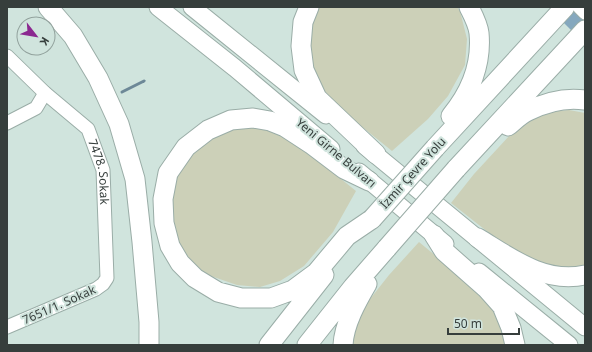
<svg xmlns="http://www.w3.org/2000/svg" width="592" height="352" font-family="'Noto Sans',sans-serif">
<style>
.grass{fill:#ccd0b8}
.lines{fill:none;stroke-linecap:round;stroke-linejoin:round}
.stream{stroke:#6d8897;stroke-width:3}
.river{stroke:#85a8be;stroke-width:17}
.minor-casing{stroke:#9aada7;stroke-width:15}
.major-casing{stroke:#9aada7;stroke-width:19}
.highway-casing{stroke:#9aada7;stroke-width:21}
.minor{stroke:#fff;stroke-width:13}
.major{stroke:#fff;stroke-width:17}
.highway{stroke:#fff;stroke-width:19}
.highway-bridge-casing{stroke:#9aada7;stroke-width:21;stroke-linecap:butt}
.highway-bridge{stroke:#fff;stroke-width:19}
.labels{text-anchor:middle;stroke-width:4;stroke-linejoin:round;paint-order:stroke}
.street-label{font-size:12px;fill:#363e3c;stroke:#d0e4dd}
</style>
<rect width="100%" height="100%" fill="#d0e4dd"/>
<path class="grass" d="M317,7H457L460,11L467,39L465,65L448,96L428,119L392,151L325,97L306,57L309,20Z
M569,110L585,113V266L558,270L538,266L493,236L451,203L474,174L511,134L527,120L549,112Z
M236,125L270,128L290,138L356,191L333,232L304,266L280,281L260,287L237,285L202,273L180,252L167,216L178,165L189,151Z
M419,242L483,295L495,312L504,339V345H346L355,318L389,275Z"/>
<g class="lines">
<path class="stream" d="M122,92L144,81"/>
<path class="river" d="M560,7L585,32"/>
<g class="minor-casing">
<g id="minor">
<path d="M579,7L585,13"/>
<path id="s1" d="M7,56L45,93L88,129L103,170L107,278L103,284L96,289L7,327"/>
<path d="M7,123L36,108L45,93"/>
</g>
</g>
<g class="major-casing">
<path id="major" d="M158,7L235,68L331,149
M192,7L326,115
M365,146L585,327
M359,172L445,244
M479,272L569,345"/>
</g>
<g class="highway-casing">
<path id="highway" d="M48,7L73,36L98,78L119,124L135,179L142,242L149,322V345
M309,7L303,22L301,46L304,70L317,98L376,154
M451,116C470,93 482,64 479,33C478,24 473,15 469,7
M508,126C514,121 521,114 528,111C546,102 565,97 585,100
M435,148L565,7
M456,169L585,30
M369,181L344,169L311,144L285,127L270,121L253,118L231,120L208,130L186,147L168,173L163,199L164,223L170,246L180,263L195,278L218,292L241,298H271L293,290L316,273L347,236L372,219
M434,235L444,251L486,288L502,306L511,328L515,345
M478,238C511,258 544,284 585,275
M269,345L324,275
M307,345L353,287L387,248
M343,345C344,324 357,301 367,284"/>
</g>
<use href="#minor" class="minor"/>
<use href="#major" class="major"/>
<use href="#highway" class="highway"/>
<g class="highway-bridge-casing">
<path id="highway-bridge" d="M372,219L435,148
M387,248L456,169"/>
</g>
<use href="#highway-bridge" class="highway-bridge"/>
</g>
<g class="labels">
<g class="street-label">
<text transform="translate(336 153) rotate(40)" y="4">Yeni Girne Bulvarı</text>
<text dy="4" stroke="none"><textPath href="#s1" startOffset="154">7478. Sokak</textPath></text>
<text transform="translate(413 173) rotate(-48)" y="4">İzmir Çevre Yolu</text>
<text transform="translate(59 305) rotate(-24)" y="4">7651/1. Sokak</text>
</g>
</g>
<rect width="592" height="352" fill="none" stroke="#363e3c" stroke-width="16"/>
<g transform="translate(36 36) rotate(121)"><circle r="19" fill="#d0e4dd" stroke="#92a29d"/>
<path d="M0-3L7 15L0 10L-7 15Z" fill="#8b2890"/>
<text y="-6" font-size="11" font-weight="bold" text-anchor="middle" fill="#363e3c">K</text>
</g>
<path d="M448 328v6h71v-6" fill="none" stroke="#363e3c" stroke-width="2"/>
<text x="454" y="328" font-size="12" fill="#363e3c" stroke="#d0e4dd" stroke-width="3" paint-order="stroke">50 m</text>
</svg>
